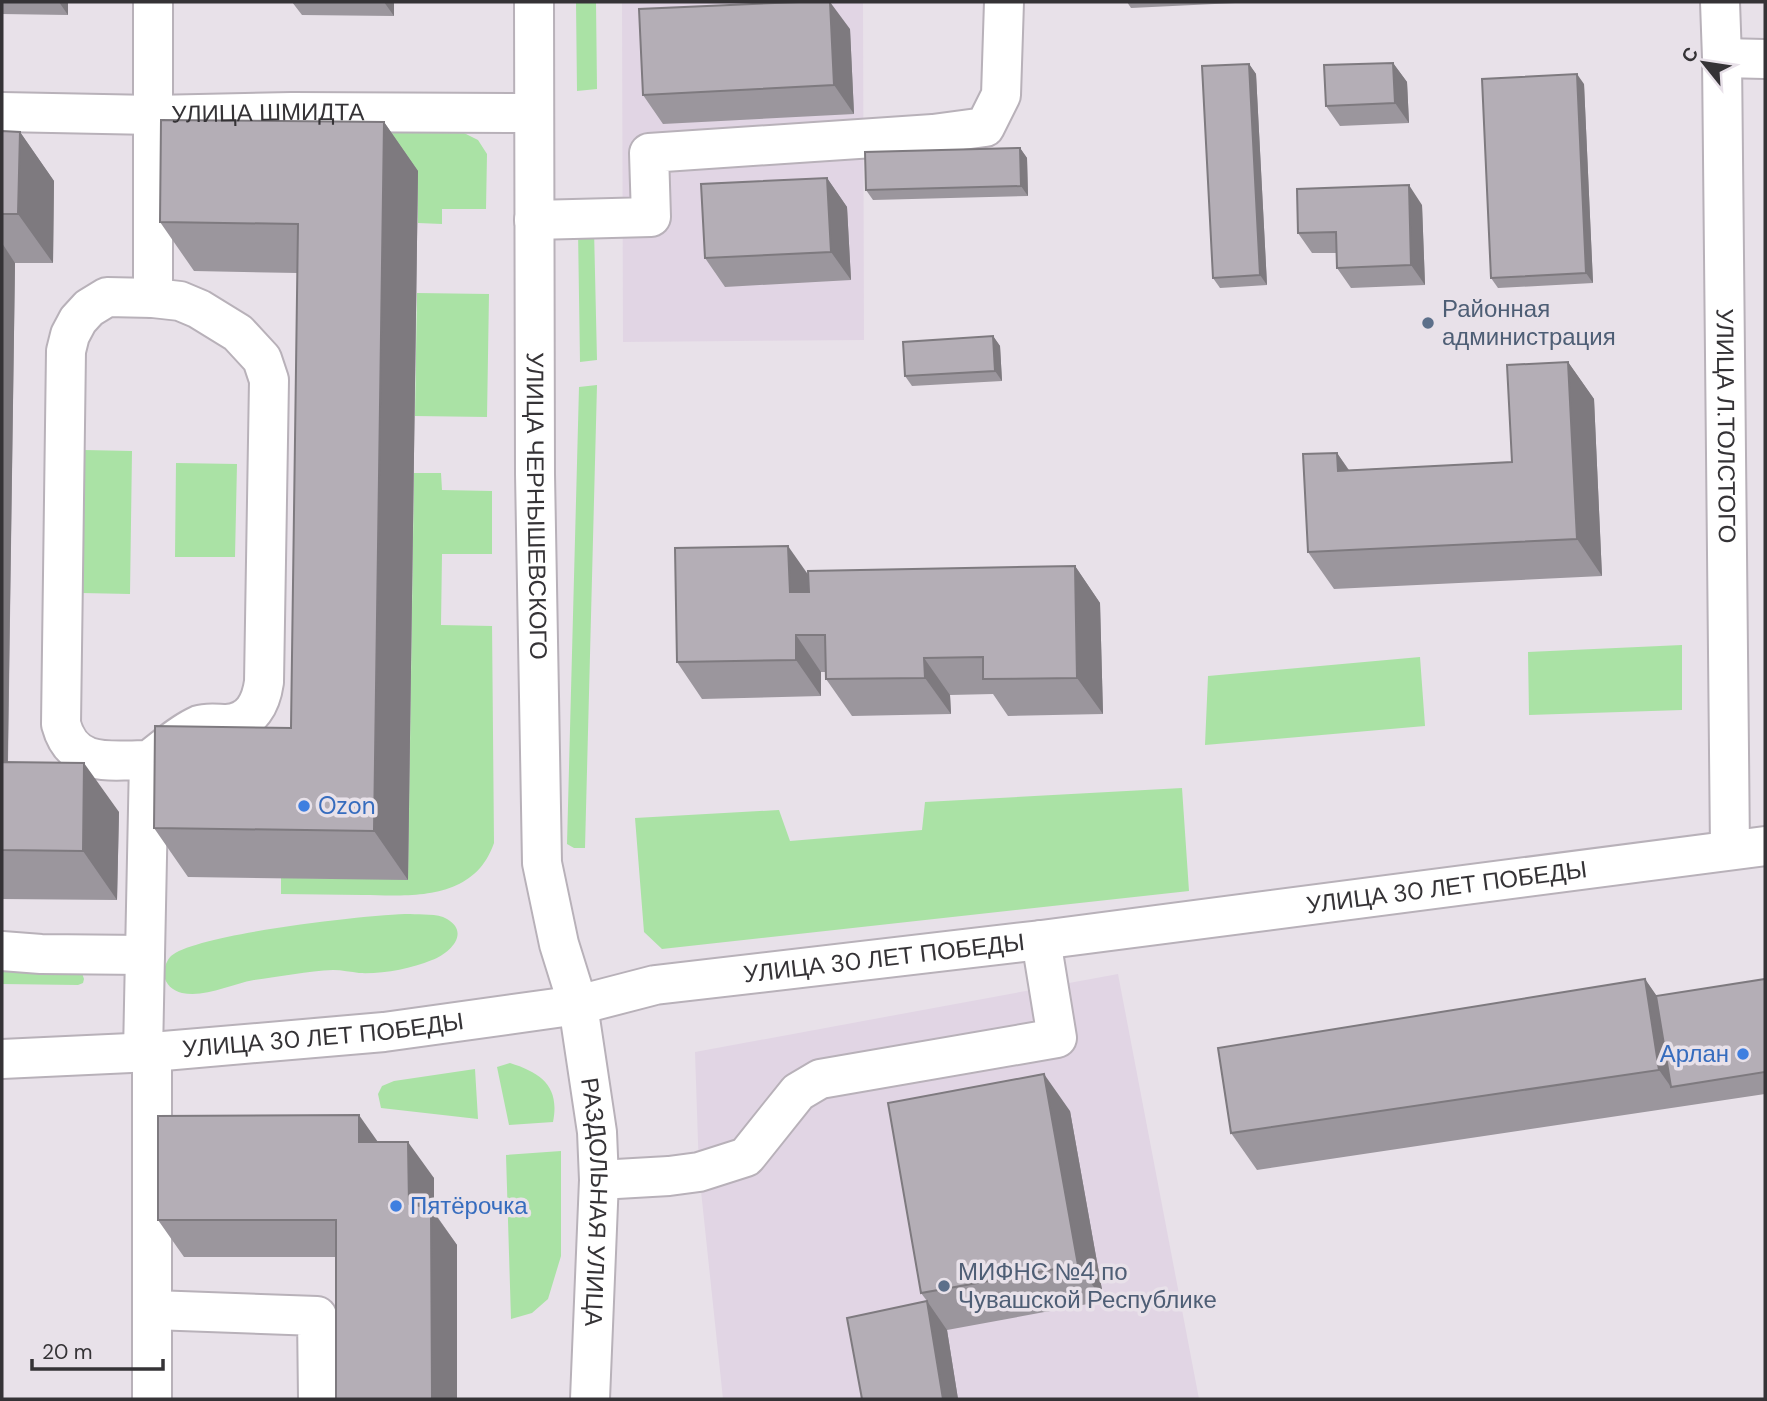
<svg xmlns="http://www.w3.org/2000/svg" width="1767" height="1401" font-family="'DM Sans',sans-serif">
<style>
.built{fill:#e1d5e4}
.green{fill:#aae2a5}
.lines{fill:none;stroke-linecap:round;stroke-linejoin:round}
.minor-casing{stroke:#b8b1b9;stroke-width:42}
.minor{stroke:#fff;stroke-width:38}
.wall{fill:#9b969d}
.shaded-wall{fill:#7e7a7f}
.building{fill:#b4aeb6;stroke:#7e7a7f;stroke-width:2}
.service-dot{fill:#5c6f8a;stroke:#e8e1e9;stroke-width:2.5}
.shop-dot{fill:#3f7fe0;stroke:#e8e1e9;stroke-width:2.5}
.labels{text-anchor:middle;stroke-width:7;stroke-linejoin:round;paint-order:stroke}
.street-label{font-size:24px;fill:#353336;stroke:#e8e1e9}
.service-label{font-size:24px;fill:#4e5e75;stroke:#e8e1e9;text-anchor:start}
.shop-label{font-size:24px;fill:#366cbe;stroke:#e8e1e9;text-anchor:start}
</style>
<rect width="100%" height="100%" fill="#e8e1e9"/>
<path class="built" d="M622,2H863L864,340L623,342Z
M1118,974L1199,1399H723L699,1172L695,1052Z"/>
<path class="green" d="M576,2H596L597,89L577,91Z
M205,129L464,133L478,140L487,154L486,209H442V224L418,223V171Z
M594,229L597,360L580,362L578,230Z
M417,293L489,294L487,417L415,416Z
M597,385L585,848H574L567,844L579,387Z
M84,450L132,451L130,594L82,593Z
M176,463L237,464L235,557H175Z
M414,473H441L442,490L492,491V554H442L441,625L492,626V623L494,843C474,901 412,896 363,895C335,895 308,894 281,894V878L408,879Z
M1682,645V710L1529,715L1528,652Z
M1420,657L1425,726L1205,745L1208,676Z
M1182,788L1189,891L662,949L644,932L635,818L779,810L790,841L922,830L925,802Z
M410,914C421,915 437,913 447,919C471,933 449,954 432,960C410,969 383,974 359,973C351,972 342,970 333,970C309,971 278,977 254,980C231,984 205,998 182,993C173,991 165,984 164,975C163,969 167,960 171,956C195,934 372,914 410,914Z
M2,970L82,973L84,979L83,983L78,985L2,984Z
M510,1063C542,1073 560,1087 553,1122L509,1125L497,1067Z
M475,1069L478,1119L381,1108L378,1094L382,1086L394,1081Z
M561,1151V1256L548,1299L532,1313L511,1319L506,1155Z"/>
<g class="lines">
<g class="minor-casing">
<g id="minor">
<path id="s1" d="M534,2L535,474L542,863L559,944L578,1005L597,1132L599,1180L590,1399"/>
<path id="s2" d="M1720,2L1722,58L1730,850"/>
<path d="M1722,58L1765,59"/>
<path id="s3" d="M2,112L153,115L292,112L534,113"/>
<path d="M534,220L651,217L649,153L933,134L985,127L1001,95L1004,2"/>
<path d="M153,298V2"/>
<path d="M2,951L41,954L145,955"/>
<path d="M143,1053L149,760C165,748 181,733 199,725C208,722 218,724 227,724C252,722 261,703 264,682L269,380L262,359L238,333L199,309L180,301L153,298L107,297L89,308L78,320L70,335L66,351L61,724C73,769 111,760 149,760"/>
<path id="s4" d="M2,1059L152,1052L384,1032L578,1005L655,985L1041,940L1765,846"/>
<path d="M599,1180L669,1176L699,1172L746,1157L798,1092L820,1079L1057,1038L1041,940"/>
<path d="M153,1310L317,1316L318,1399"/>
<path d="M152,1399V1052"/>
</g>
</g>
<use href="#minor" class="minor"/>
</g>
<path class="wall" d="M2,2H68V15L2,14Z
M292,2H394V16L302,15Z
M1127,2H1256L1131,8Z
M850,29L854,114L663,124L643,95Z
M1393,63L1407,82L1409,123L1340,126L1326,106Z
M1249,64L1256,74L1267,285L1220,288L1213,278Z
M1584,84L1593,283L1498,288L1491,278Z
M384,122L418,171L408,880L188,877L154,828L291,728L298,273L194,271L160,222Z
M2,131L20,132L54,181L53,263H15L8,762L119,812L117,900L2,899Z
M1020,148L1027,158L1028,196L873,200L866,190Z
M827,178L847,207L851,280L725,287L705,258Z
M1422,205L1425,285L1351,288L1337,268V253H1312L1298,233Z
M993,336L1000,346L1002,381L912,386L905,376Z
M1568,362L1594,399L1602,576L1334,589L1308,552L1337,453L1349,470L1512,462Z
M1075,566L1100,603L1103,714L1008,716L993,694L950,695L951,714L852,716L826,679V672H821V696L702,699L677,662L808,574Z
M1645,979L1656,996L1765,979V1094L1257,1170L1231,1133Z
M1070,1111L1104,1301L947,1330L958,1399H862L927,1301L921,1293Z
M378,1142L434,1178V1212L457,1245L336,1257H184L158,1220Z"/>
<path class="shaded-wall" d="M59,2H68V15Z
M384,2H394V16Z
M830,2L850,29L854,114L834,85Z
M1393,63L1407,82L1409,123L1395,103Z
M1249,64L1256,74L1267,285L1260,275Z
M1577,74L1584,84L1593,283L1586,273Z
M384,122L418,171L408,880L374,831Z
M20,132L54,181L53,263L18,214Z
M1020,148L1027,158L1028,196L1021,186Z
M827,178L847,207L851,280L831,252Z
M1409,185L1422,205L1425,285L1411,265Z
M2,243L15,263L7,811L2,803Z
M993,336L1000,346L1002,381L995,371Z
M1568,362L1594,399L1602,576L1577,539Z
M1337,453L1362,490L1338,471Z
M788,546L814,583L815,629L790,592Z
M1075,566L1100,603L1103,714L1077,678Z
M796,635L821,672V696L796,660Z
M924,658L950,695L951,714L925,678Z
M84,763L119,812L117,900L83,851Z
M1645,979L1670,1015L1671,1087L1659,1070Z
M1044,1074L1070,1111L1104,1301L1078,1265Z
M359,1115L385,1152L359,1142Z
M408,1142L434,1178V1213L457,1245V1399H432L409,1204Z
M927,1301L947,1330L958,1399H943Z"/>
<path class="building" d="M799,2H830L834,85L643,95L639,9Z
M1393,63L1395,103L1326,106L1324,65Z
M1249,64L1260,275L1213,278L1202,66Z
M1577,74L1586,273L1491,278L1482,79Z
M161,120L384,122L374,831L154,828L155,726L291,728L298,224L160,222Z
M2,131L20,132L18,214H2Z
M1020,148L1021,186L866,190L865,152Z
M827,178L831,252L705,258L701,184Z
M1409,185L1411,265L1337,268L1336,232L1298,233L1297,189Z
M993,336L995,371L905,376L903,342Z
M1568,362L1577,539L1308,552L1303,454L1337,453L1338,471L1512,462L1507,365Z
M788,546L790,592H809L808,571L1075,566L1077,678L983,679V657L924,658L925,678L826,679L825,635H796V660L677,662L675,548Z
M2,762L84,763L83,851L2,850Z
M1645,979L1659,1070L1231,1133L1218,1048Z
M1765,979V1072L1671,1087L1656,996Z
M1044,1074L1078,1265L921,1293L888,1103Z
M359,1115V1142H408L409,1204L431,1208L432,1399H336V1220H158V1116Z
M927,1301L943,1399H862L847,1318Z"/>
<g class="service-dot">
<circle cx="1428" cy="323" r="7"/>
<circle cx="944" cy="1286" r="7"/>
</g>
<g class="shop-dot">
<circle cx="304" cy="806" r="7"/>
<circle cx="1743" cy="1054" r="7"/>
<circle cx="396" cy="1206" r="7"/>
</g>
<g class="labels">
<g class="street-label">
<text dy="8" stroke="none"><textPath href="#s3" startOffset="266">УЛИЦА ШМИДТА</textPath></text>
<text dy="8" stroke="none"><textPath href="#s2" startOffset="424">УЛИЦА Л.ТОЛСТОГО</textPath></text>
<text dy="8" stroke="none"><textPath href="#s1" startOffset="504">УЛИЦА ЧЕРНЫШЕВСКОГО</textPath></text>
<text dy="8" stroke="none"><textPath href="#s4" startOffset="1456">УЛИЦА 30 ЛЕТ ПОБЕДЫ</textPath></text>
<text dy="8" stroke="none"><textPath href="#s4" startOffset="889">УЛИЦА 30 ЛЕТ ПОБЕДЫ</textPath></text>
<text dy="8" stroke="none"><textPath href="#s4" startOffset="322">УЛИЦА 30 ЛЕТ ПОБЕДЫ</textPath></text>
<text dy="8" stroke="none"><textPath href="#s1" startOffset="1206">РАЗДОЛЬНАЯ УЛИЦА</textPath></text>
</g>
<g class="service-label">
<text x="1442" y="317">Районная<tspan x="1442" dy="28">администрация</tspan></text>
<text x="958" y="1280">МИФНС №4 по<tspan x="958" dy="28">Чувашской Республике</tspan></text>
</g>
<g class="shop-label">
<text x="318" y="814">Ozon</text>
<text x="1729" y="1062" text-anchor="end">Арлан</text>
<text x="410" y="1214">Пятёрочка</text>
</g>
</g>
<rect width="1767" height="1401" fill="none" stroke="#353336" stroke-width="7"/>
<g transform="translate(1704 63) rotate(300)" stroke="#e8e1e9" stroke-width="5" paint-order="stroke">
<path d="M0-5L12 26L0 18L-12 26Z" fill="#353336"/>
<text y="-10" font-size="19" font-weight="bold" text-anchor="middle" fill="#353336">С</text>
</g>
<path d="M32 1359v10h131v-10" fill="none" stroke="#353336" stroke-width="3.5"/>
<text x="42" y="1359" font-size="21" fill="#353336" stroke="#e8e1e9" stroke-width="5" paint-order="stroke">20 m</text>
</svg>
